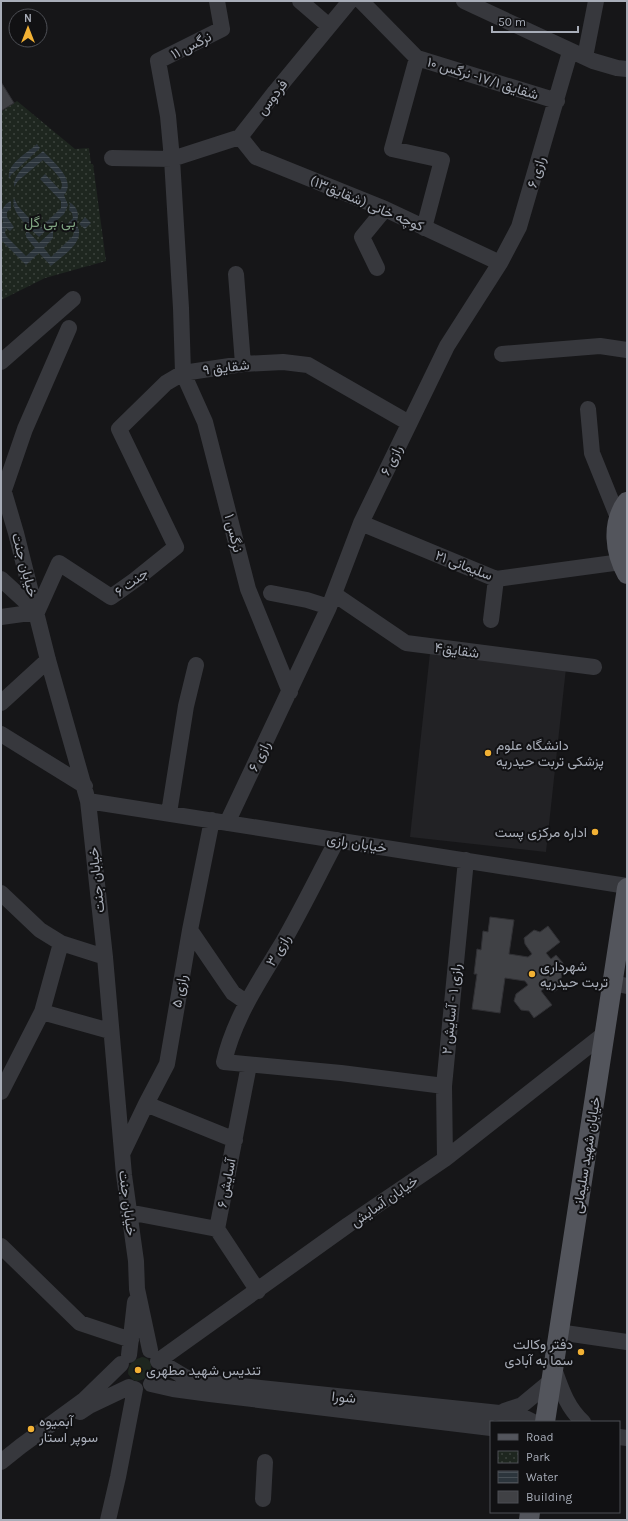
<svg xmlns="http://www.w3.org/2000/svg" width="628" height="1521" font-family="Karla,Vazirmatn,sans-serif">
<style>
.built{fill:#222225}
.grass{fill:#1e261f}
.park{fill:url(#park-dots)}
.water{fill:url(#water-rules)}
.building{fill:#404145;stroke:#303034}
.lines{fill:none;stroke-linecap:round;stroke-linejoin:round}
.minor{stroke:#37383d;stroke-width:16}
.major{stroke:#53555c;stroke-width:20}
.poi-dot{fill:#f2b134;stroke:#111113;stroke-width:1.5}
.labels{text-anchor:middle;stroke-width:4;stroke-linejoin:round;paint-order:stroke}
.street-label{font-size:14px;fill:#a8adb8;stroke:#111113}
.park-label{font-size:14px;fill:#7fa381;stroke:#111113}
.poi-label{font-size:14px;fill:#a8adb8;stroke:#111113;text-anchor:start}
</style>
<defs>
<pattern id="park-dots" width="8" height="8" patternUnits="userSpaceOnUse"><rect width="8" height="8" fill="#1e261f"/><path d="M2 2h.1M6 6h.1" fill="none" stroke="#3c433d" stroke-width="1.8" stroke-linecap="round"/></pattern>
<pattern id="water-rules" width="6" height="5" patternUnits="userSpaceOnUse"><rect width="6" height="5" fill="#2c353c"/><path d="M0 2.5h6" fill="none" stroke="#485056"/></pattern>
</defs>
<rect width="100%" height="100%" fill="#161618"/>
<path class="built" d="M430,653L566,668L546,852L410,837Z"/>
<path class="grass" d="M142,1357C159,1359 150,1385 133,1380L128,1374C128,1364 133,1360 142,1357Z"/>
<path class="park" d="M17,101L75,149L89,148L91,164H93L106,261L45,278L1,300V112Z"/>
<path class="water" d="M37,144L40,148L11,175L9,179C6,164 27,153 37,144Z
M43,151C53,162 77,180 64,195L68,205L64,214L39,237C29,227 10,213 14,198L18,206L39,229L61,208V201L40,179L45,174L60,190C68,181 49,167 43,160L18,181L14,187C13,171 33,160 43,151Z
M11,201V208L7,212V217L14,227L10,231L6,228L5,233L7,237L26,256L35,248L26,237V227L27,230L39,243L51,232L53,228V238L44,248L51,257L72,237L74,234L73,229L69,232L64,228L73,218L72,213L69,210L70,205L69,202C78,207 80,215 76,224C88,241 62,256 51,266L39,253L26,265L1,240V224L3,222C0,213 2,205 11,201Z
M85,217L91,223L85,229L79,224Z"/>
<path class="building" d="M1,82L14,103L1,111Z
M490,917L514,920L509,954L528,957L532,954L525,944L524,938L534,930L540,932L548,926L560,942L546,953L551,959L556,955L563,963L560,987L554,992L548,985L541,991L552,1005L534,1018L529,1011L521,1010L514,1001L516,994L528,985L525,981L505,978L500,1013L472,1009L477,974H474L477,949L481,950L483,931L488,932Z"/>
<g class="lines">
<path class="minor" d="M217,1L222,29L158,61L168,116L172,159L181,308L183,373L205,422L248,589L290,692
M300,1L329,26
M361,1L417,58L557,101
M464,1L593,61L617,68L627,69
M585,57L596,1
M417,58L392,149L442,160L424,228
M240,137L256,157L385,209L500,263
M112,158L172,159L240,137L275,92L350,1
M377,268L362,237L385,209
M236,274L243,364
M502,354L600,346L627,350
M1,362L73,299
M588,409L592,453L619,520
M1,482L16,533L48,660L88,801L105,957L124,1175L136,1261L137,1289L150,1350
M4,490L25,429L69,328
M361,523L496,579L621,562
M1,579L37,612
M271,593L307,600L329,607
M334,594L406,643L594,667
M37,612L59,563L111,597L135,580L176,547L119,429L166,383L183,373L243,364L283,362L308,365L409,423
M1,617L37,612
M491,620L496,579
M1,703L48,660
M1,734L85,786
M88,801L627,886
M169,813L186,706L196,665
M227,823L329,607L361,523L447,346L500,263L519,227L570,52
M337,840C319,874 302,909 283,942C260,980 234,1018 224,1062L341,1073L444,1086
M1,893L40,930L61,943L105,957
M190,930L233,993L246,1002
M612,983L627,986
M42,1012L110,1031
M249,1065L217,1229L258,1291
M1,1092L42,1012L61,943
M146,1104L235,1140
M123,1152L146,1104L167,1064L190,930L212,820
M445,1159L444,1086L466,860
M128,1212L217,1229
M1,1246L80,1323L131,1340
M558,1332L627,1342
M129,1355L135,1302
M553,1366C561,1388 566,1406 583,1422
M151,1384L173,1389L210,1394L491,1428
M504,1411L522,1405L551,1381
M80,1412L89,1406L129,1387
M533,1422L519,1415L212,1383L185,1377L158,1361L348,1225L445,1159L604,1034
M619,1437L627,1438
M1,1462L21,1446L84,1400L121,1364
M263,1499L265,1462
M108,1520L118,1477L135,1389"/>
<path class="major" d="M627,502C611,524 615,552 627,574
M545,1422L627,888
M529,1520L530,1512"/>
</g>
<g class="poi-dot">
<circle cx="488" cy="753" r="4"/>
<circle cx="595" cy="832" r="4"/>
<circle cx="532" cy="974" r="4"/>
<circle cx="581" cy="1352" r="4"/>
<circle cx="138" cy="1370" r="4"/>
<circle cx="31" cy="1429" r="4"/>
</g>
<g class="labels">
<g class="street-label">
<text transform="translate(191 45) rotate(-27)" y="5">نرگس ۱۱</text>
<text transform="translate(483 78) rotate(17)" y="5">شقایق ۱۷/۱- نرگس ۱۰</text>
<text transform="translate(272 97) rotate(-52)" y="5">فردوس</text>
<text transform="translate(536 172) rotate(-73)" y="5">رازی ۶</text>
<text transform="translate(367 203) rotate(23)" y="5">کوچه خانی (شقایق۱۳)</text>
<text transform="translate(226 367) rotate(-7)" y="5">شقایق ۹</text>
<text transform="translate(391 460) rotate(-64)" y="5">رازی ۶</text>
<text transform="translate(234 533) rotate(76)" y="5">نرگس ۱</text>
<text transform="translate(25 565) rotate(75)" y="5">خیابان جنت</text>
<text transform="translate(464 565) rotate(21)" y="5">سلیمانی ۲۱</text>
<text transform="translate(131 582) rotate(-37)" y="5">جنت ۶</text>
<text transform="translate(457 650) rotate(8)" y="5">شقایق۴</text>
<text transform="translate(259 756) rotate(-64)" y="5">رازی ۶</text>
<text transform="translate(357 843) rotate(9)" y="5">خیابان رازی</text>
<text transform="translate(96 880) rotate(-96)" y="5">خیابان جنت</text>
<text transform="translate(278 950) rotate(-59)" y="5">رازی ۳</text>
<text transform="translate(179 991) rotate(-80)" y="5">رازی ۵</text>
<text transform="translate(451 1009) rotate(-84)" y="5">رازی ۱ - آسایش ۲</text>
<text transform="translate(586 1155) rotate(-81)" y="5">خیابان شهید سلیمانی</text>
<text transform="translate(226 1183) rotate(-79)" y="5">آسایش ۶</text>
<text transform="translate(384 1201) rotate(-35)" y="5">خیابان آسایش</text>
<text transform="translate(128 1203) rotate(83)" y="5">خیابان جنت</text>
<text transform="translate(344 1397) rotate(6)" y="5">شورا</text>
</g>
<g class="park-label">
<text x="50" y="227">بی بی گل</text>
</g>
<g class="poi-label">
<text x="496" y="750">دانشگاه علوم<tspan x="496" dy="16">پزشکی تربت حیدریه</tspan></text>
<text x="587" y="837" text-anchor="end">اداره مرکزی پست</text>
<text x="540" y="971">شهرداری<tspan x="540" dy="16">تربت حیدریه</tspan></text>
<text x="573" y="1349" text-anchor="end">دفتر وکالت<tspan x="573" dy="16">سما به آبادی</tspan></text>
<text x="146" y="1375">تندیس شهید مطهری</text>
<text x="39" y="1426">آبمیوه<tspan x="39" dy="16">سوپر استار</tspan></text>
</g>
</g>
<rect width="628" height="1521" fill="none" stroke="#a8adb8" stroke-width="4"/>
<rect x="490" y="1421" width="130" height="92" fill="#111113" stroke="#4d4f55"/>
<rect x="498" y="1434" width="20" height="6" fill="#53555c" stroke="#4d4f55"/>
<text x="526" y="1441" font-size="12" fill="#a8adb8">Road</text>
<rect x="498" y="1451" width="20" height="12" fill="url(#park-dots)" stroke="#4d4f55"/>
<text x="526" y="1461" font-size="12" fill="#a8adb8">Park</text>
<rect x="498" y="1471" width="20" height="12" fill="url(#water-rules)" stroke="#4d4f55"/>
<text x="526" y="1481" font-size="12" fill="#a8adb8">Water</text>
<rect x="498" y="1491" width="20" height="12" fill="#404145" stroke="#4d4f55"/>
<text x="526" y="1501" font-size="12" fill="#a8adb8">Building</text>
<g transform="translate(28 28)"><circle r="19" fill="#111113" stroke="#4d4f55"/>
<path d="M0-3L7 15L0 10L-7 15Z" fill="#f2b134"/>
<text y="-6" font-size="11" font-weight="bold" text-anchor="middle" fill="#a8adb8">N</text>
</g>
<path d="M492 26v6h86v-6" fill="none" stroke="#a8adb8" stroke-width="2"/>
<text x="498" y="26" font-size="12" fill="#a8adb8" stroke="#111113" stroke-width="3" paint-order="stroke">50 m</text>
</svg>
